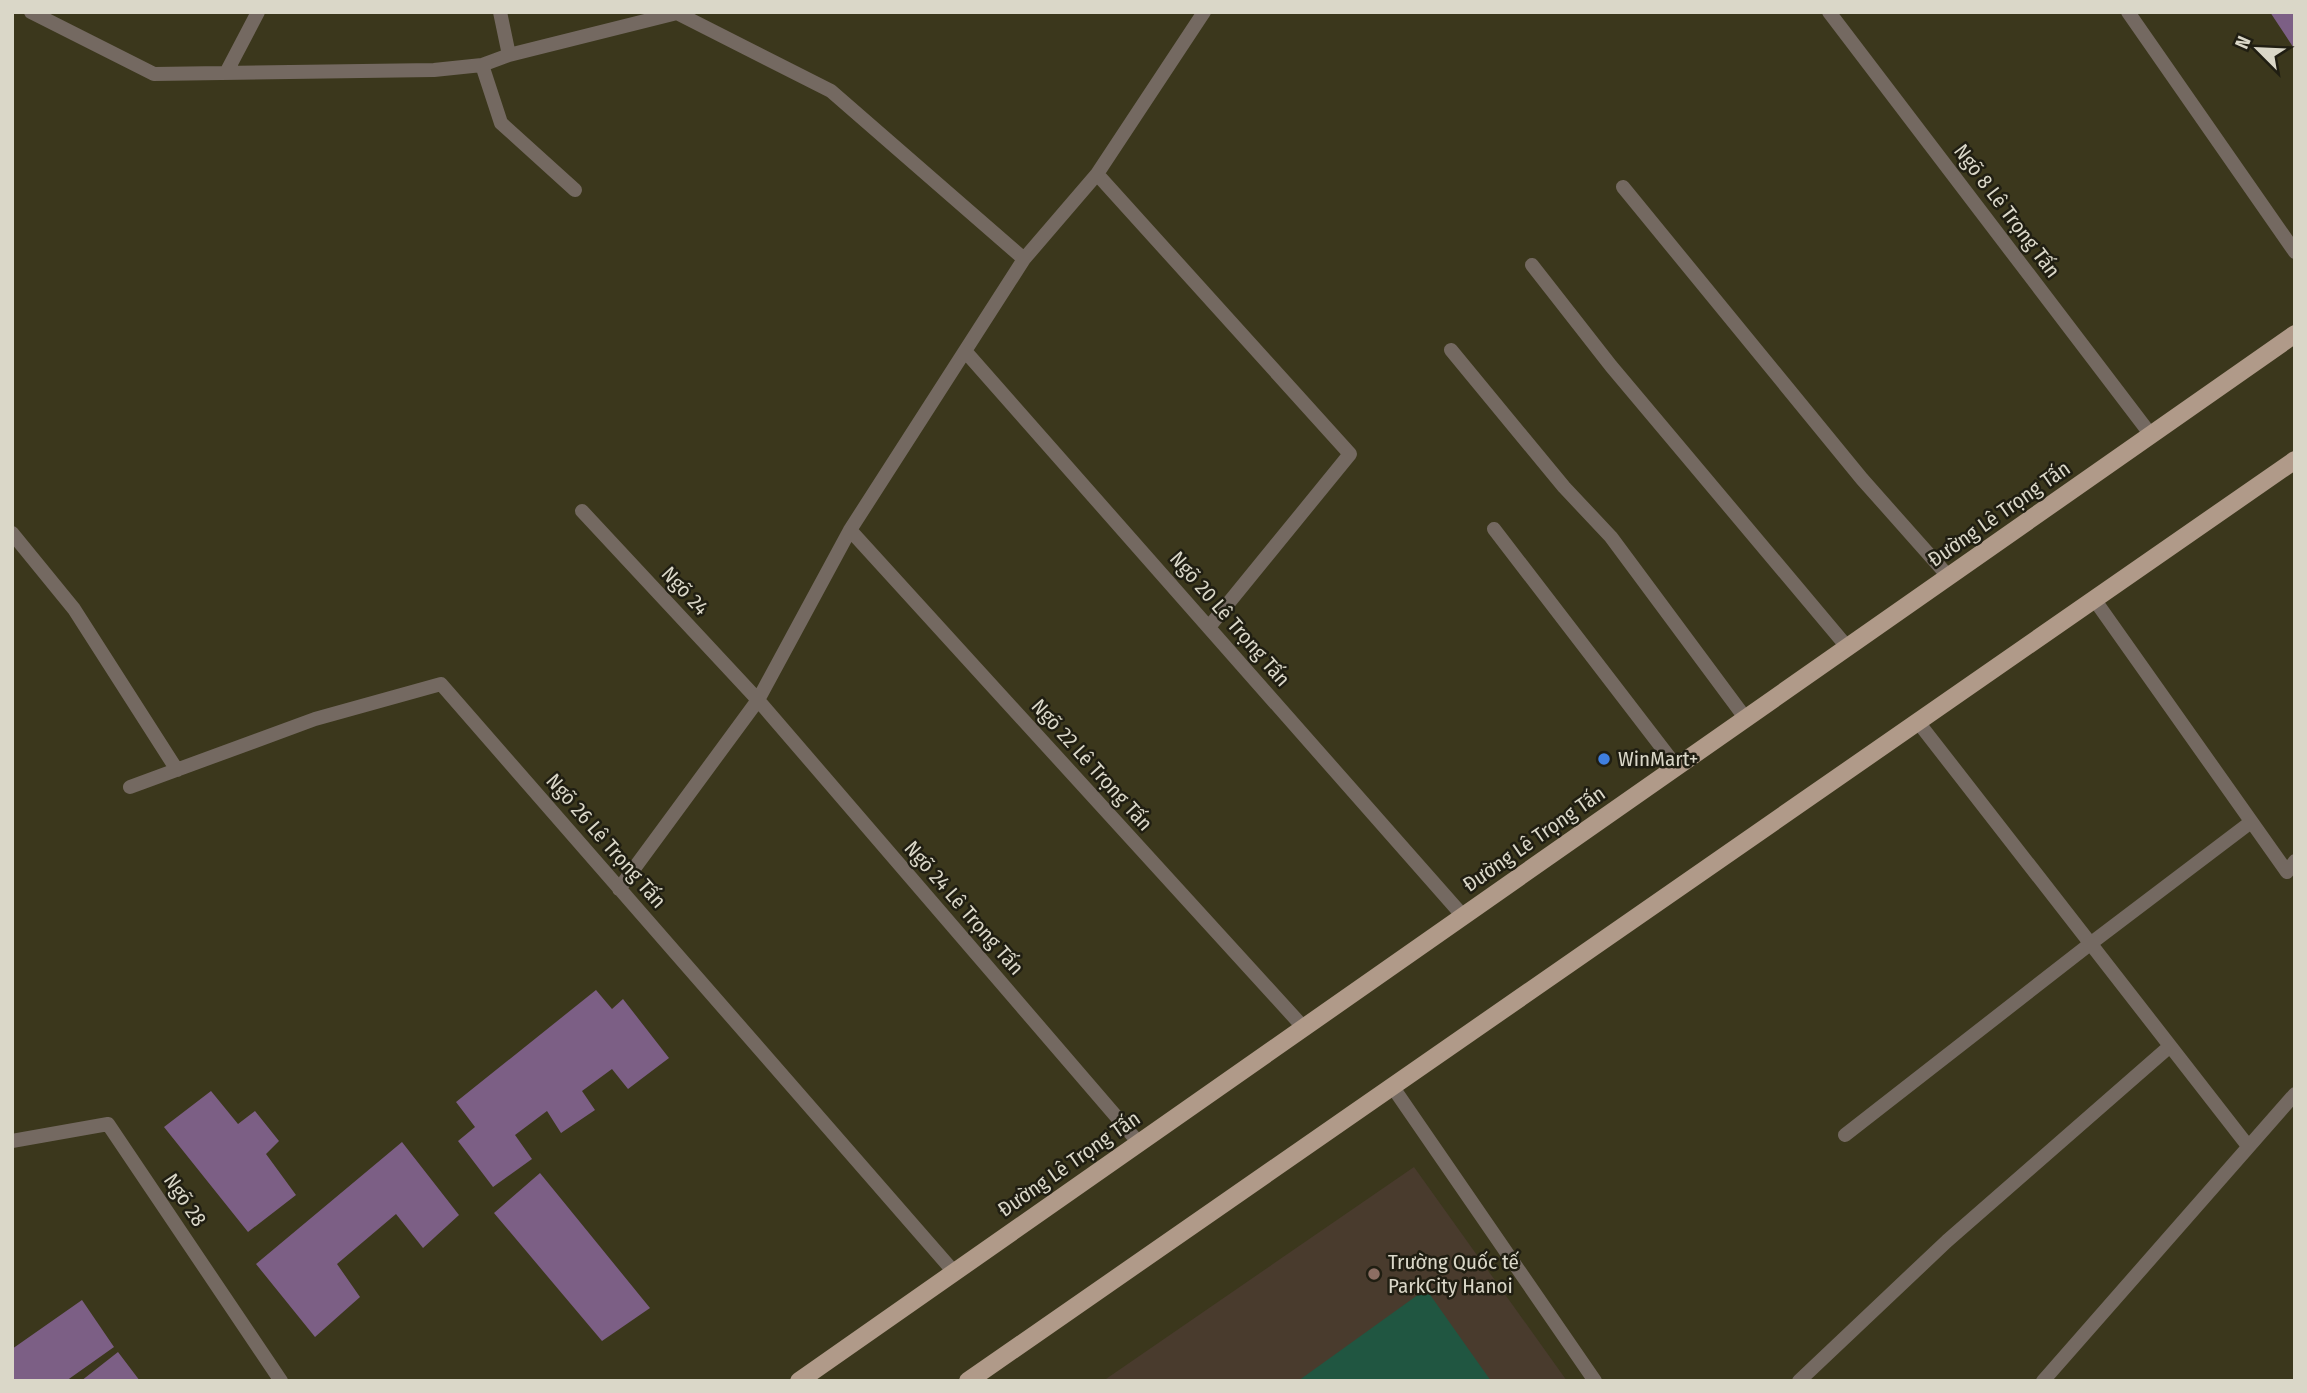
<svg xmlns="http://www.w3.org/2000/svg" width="2307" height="1393" font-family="'Fira Sans Condensed',sans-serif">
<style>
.education{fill:#493b2d}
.green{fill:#205641}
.building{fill:#7c5f85}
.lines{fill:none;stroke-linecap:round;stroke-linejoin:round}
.lane{stroke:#746961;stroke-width:14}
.street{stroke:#746961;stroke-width:14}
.primary{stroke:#b09a89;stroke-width:18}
.shop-dot{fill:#3f7fe0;stroke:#201e12;stroke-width:2.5}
.education-dot{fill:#8d6e63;stroke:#201e12;stroke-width:2.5}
.labels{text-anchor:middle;stroke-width:5;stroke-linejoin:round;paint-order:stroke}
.street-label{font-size:21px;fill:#dad7c8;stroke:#201e12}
.poi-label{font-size:21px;fill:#dad7c8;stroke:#201e12;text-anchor:start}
</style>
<rect width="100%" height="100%" fill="#3b371c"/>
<path class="education" d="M1414,1167L1567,1381H1103Z"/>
<path class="green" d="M1426,1289L1491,1381H1298Z"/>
<path class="building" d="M2270,12H2295V50Z
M596,990L612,1009L623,999L669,1058L628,1089L612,1069L582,1091L595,1110L561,1133L547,1111L515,1135L532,1159L493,1187L458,1141L475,1127L456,1102Z
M211,1091L238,1124L255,1111L279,1141L266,1154L296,1195L248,1232L164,1127Z
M402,1142L459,1215L423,1248L396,1214L337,1264L360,1297L315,1337L256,1264Z
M540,1173L650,1308L602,1341L494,1213Z
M82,1300L114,1347L66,1381H12V1349Z
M118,1352L140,1381H81Z"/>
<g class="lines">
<path class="lane" d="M31,12L154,74L434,70L482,65L509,55L677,13L831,91L1024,259
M500,12L509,55
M2128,12L2295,252
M482,65L501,123L575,190
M226,73L258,12
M1097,174L1350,454L1209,627
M1623,187L1862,479L1949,577
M1532,265L1611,366L1848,648
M1451,350L1564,487L1611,537L1746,719
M965,351L1463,916
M582,511L758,700L1139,1143
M1494,529L1676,766
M850,530L1304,1028
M12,533L74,609L177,770
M2094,599L2287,872L2295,861
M1918,722L2248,1146
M130,787L315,719L441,684L954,1272
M619,889L758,700L850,530L1024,259L1097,174L1204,12
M1392,1086L1595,1381
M1845,1135L2090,944L2251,822
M12,1141L108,1124L281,1381
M1799,1381L1947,1241L2169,1047
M2043,1381L2295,1094"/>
<path class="street" d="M1829,12L2151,435"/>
<path class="primary" d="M799,1381L2295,334
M968,1381L2295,460"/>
</g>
<circle class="shop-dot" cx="1604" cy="759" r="7"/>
<circle class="education-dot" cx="1374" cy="1274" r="7"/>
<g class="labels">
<g class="street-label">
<text transform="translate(2007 211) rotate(53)" y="7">Ngõ 8 Lê Trọng Tấn</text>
<text transform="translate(1999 514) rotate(-35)" y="7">Đường Lê Trọng Tấn</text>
<text transform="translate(685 591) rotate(47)" y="7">Ngõ 24</text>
<text transform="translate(1230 619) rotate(49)" y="7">Ngõ 20 Lê Trọng Tấn</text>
<text transform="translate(1092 765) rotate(48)" y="7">Ngõ 22 Lê Trọng Tấn</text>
<text transform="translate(1534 839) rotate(-35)" y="7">Đường Lê Trọng Tấn</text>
<text transform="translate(606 841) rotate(49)" y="7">Ngõ 26 Lê Trọng Tấn</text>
<text transform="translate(964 908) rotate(49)" y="7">Ngõ 24 Lê Trọng Tấn</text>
<text transform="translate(1069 1164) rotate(-35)" y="7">Đường Lê Trọng Tấn</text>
<text transform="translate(185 1200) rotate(56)" y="7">Ngõ 28</text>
</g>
<g class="poi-label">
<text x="1618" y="766">WinMart+</text>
<text x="1388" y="1269">Trường Quốc tế<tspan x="1388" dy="24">ParkCity Hanoi</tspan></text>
</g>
</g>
<rect width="2307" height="1393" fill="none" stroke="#dad7c8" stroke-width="28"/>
<g transform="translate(2258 49) rotate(294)" stroke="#201e12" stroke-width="5" paint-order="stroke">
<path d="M0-5L12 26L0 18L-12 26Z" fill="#dad7c8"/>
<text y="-10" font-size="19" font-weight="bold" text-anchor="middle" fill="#dad7c8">N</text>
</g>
</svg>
